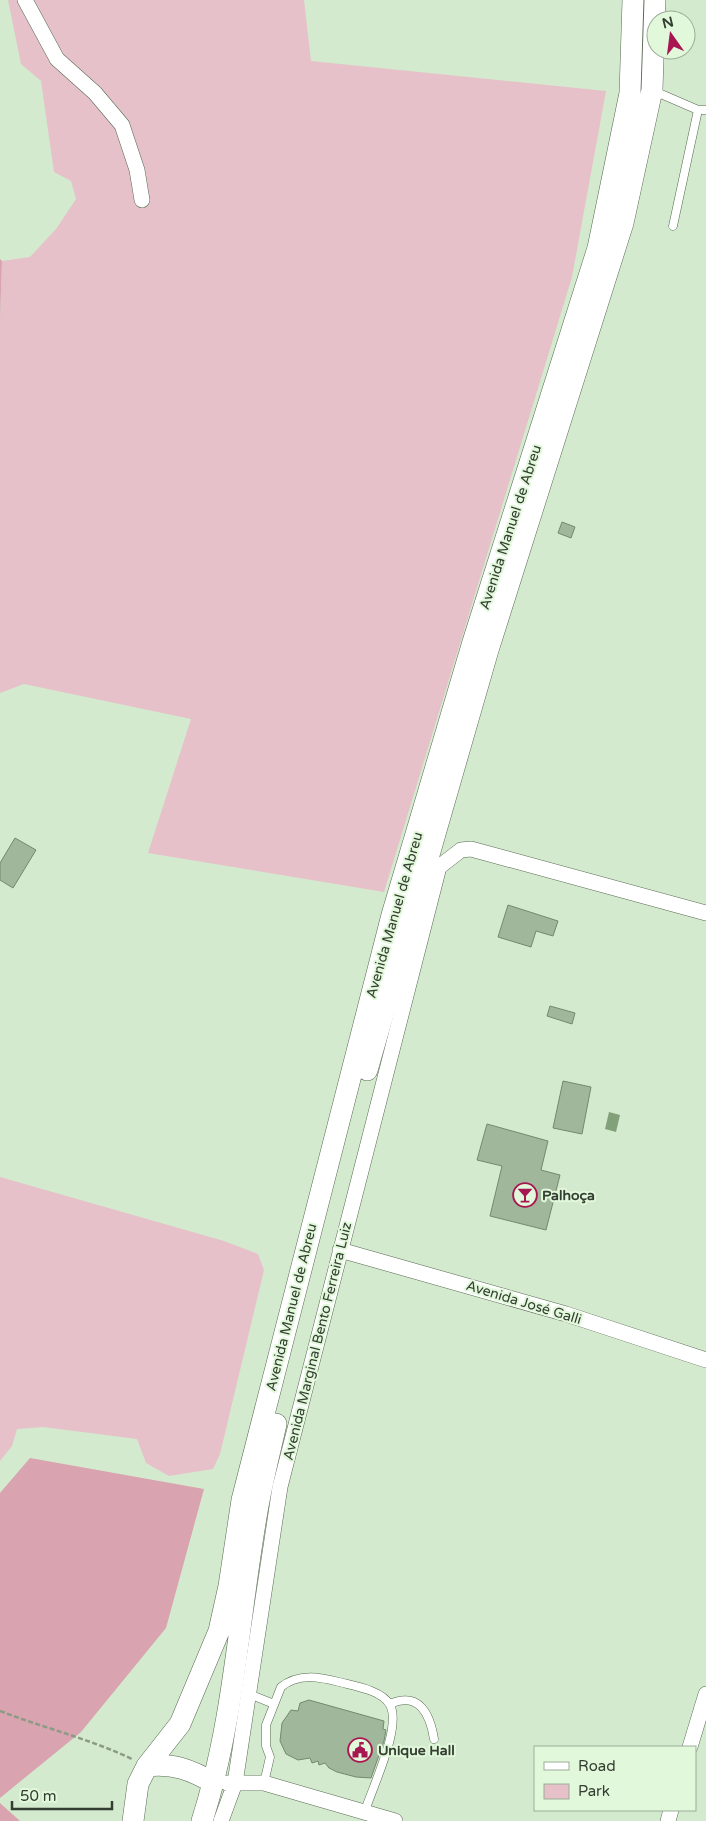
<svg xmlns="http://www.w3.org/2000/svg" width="706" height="1821" font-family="'Varela Round',sans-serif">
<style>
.green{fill:#e6c1c9}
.forest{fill:#d9a3af}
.water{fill:#82a079}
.building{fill:#a1b79b;stroke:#74886e}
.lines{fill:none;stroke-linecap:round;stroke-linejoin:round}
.service-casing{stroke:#576a51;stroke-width:9}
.minor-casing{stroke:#576a51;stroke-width:16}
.secondary-casing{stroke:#576a51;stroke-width:22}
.path{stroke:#8b9b86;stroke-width:2.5;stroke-dasharray:5 2.5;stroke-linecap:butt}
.service{stroke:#fff;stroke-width:8}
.minor{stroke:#fff;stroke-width:15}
.secondary{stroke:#fff;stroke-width:21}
.labels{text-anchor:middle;stroke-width:4;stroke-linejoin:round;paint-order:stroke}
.street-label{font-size:14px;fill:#343d31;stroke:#e1f8db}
.poi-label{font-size:14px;font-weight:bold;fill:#343d31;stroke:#e1f8db;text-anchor:start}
</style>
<rect width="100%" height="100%" fill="#d4eace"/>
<path class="green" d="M8,0H304L311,61L606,91L572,277L384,892L148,853L191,719L24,684L0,693V320L2,261L30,257L56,229L76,199L71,181L54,172L41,81L21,64Z
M0,1177L224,1241L258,1254L264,1270L220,1454L213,1469L169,1476L146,1463L137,1439L43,1427L17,1429L12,1446L0,1461Z"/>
<path class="forest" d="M0,259L2,261L0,320Z
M30,1458L204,1489L166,1628L81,1732L0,1798V1493Z
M0,1803L20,1821H0Z"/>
<path class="water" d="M609,1112L620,1115L616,1132L605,1129Z"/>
<path class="building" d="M562,522L575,527L571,538L558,533Z
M15,838L36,850L13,888L0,880V863Z
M508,905L558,921L553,936L536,931L531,947L498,937Z
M550,1006L575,1013L572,1024L547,1016Z
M563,1081L591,1087L582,1134L553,1128Z
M487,1124L548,1141L541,1170L560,1175L546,1230L490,1216L502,1166L477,1160Z
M309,1700L384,1721L383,1729L386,1730L384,1741L371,1778L356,1777L337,1772L329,1768L325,1763L319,1765L318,1761L312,1763L310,1758L298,1760L286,1754L280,1741L282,1723L291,1710L298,1711L300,1703Z"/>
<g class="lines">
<g class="service-casing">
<path id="service" d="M654,91L698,110H706
M673,226L698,110
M249,1694L274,1704
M390,1704C419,1691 430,1714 434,1739
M264,1783L270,1757L266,1746V1725L281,1687C298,1673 319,1677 339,1682C354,1686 382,1690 390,1705C402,1727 372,1788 365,1811"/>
</g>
<g class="minor-casing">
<path id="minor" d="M25,0L57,59L95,93L122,125L137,170L142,200
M340,1250L566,1314L706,1360
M690,1747L706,1694
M227,1783H264L395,1821
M221,1821L235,1783L280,1487L439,867L461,850L471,849L706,913
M668,1821L671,1810"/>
</g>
<g class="secondary-casing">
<path id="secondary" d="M367,1070L488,650L623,223L652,90L655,0
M147,1766C174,1763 191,1770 214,1783
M133,1821L138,1784L147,1766L180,1724L219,1631L229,1586L242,1500L392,915L473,642L598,248L630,93L633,0
M202,1821C235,1718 239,1611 258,1506C263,1478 270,1451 276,1424"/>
</g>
<path class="path" d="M0,1711C44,1728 90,1739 132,1759"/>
<use href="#service" class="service"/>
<use href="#minor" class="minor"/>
<use href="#secondary" class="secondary"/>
</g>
<defs>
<g id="bar-ring" transform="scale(1.25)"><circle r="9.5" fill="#e1f8db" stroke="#a81652" stroke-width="1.5"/><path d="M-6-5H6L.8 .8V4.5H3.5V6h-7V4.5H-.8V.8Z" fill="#a81652"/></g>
<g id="civic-ring" transform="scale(1.25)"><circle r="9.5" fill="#e1f8db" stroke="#a81652" stroke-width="1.5"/><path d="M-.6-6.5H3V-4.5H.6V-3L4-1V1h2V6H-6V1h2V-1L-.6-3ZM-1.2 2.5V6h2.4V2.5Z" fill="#a81652"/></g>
</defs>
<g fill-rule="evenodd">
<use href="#bar-ring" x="525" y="1195"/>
<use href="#civic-ring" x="360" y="1750"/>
</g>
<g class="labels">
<g class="street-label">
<text transform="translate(510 527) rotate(-72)" y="5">Avenida Manuel de Abreu</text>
<text transform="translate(394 915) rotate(-74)" y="5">Avenida Manuel de Abreu</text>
<text transform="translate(524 1302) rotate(17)" y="5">Avenida José Galli</text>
<text transform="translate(291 1307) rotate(-76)" y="5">Avenida Manuel de Abreu</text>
<text transform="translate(317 1341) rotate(-76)" y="5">Avenida Marginal Bento Ferreira Luiz</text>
</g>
<g class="poi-label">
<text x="542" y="1200">Palhoça</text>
<text x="378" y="1755">Unique Hall</text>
</g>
</g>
<rect x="534" y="1746" width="162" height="65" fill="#e1f8db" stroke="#9cad97"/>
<rect x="544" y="1762" width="25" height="8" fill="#ffffff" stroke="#9cad97"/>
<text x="578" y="1771" font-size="15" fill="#343d31">Road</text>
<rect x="544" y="1784" width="25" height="15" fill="#e6c1c9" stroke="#9cad97"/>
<text x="578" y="1796" font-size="15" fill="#343d31">Park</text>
<g transform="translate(671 35) rotate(346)"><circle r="24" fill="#e1f8db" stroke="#9cad97"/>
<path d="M0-4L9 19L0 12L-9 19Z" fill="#a81652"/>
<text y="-8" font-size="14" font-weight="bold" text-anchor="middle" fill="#343d31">N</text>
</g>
<path d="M12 1801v8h100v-8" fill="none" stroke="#343d31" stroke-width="2.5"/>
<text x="20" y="1801" font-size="15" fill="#343d31" stroke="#e1f8db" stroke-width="4" paint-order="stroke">50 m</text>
</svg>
